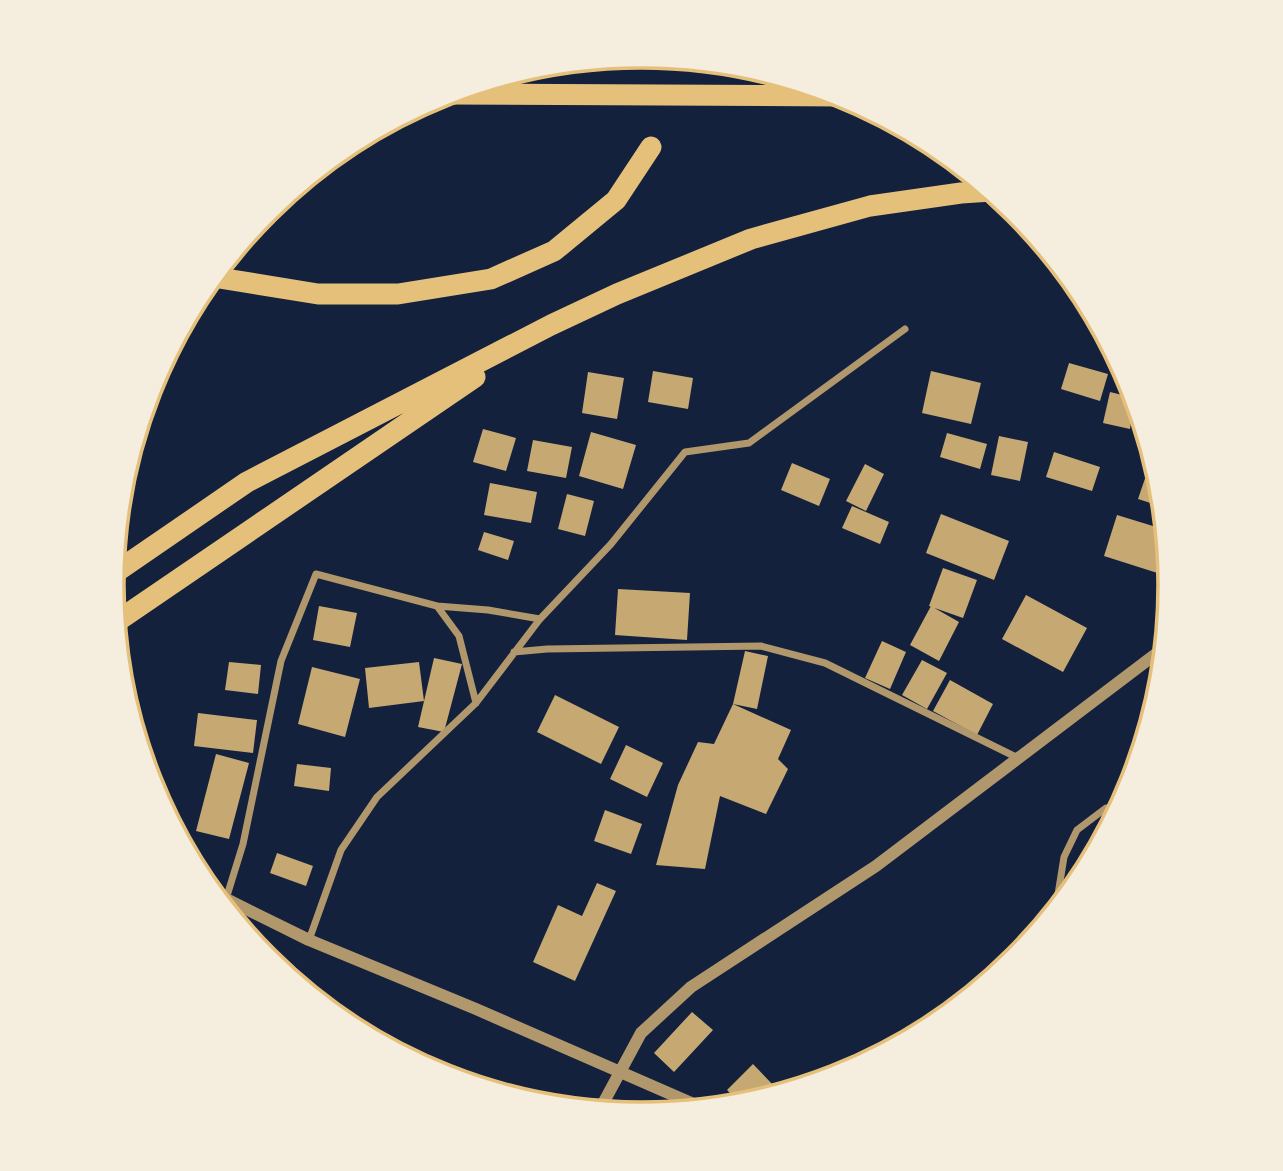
<svg xmlns="http://www.w3.org/2000/svg" width="1283" height="1171" font-family="Jost,sans-serif">
<style>
.building{fill:#c6a872}
.lines{fill:none;stroke-linecap:round;stroke-linejoin:round}
.minor{stroke:#b1986c;stroke-width:7}
.tertiary{stroke:#b1986c;stroke-width:12}
.motorway{stroke:#e5c07b;stroke-width:21}
.rim{fill:none;stroke:#e5c07b;stroke-width:3.5}
</style>
<rect width="100%" height="100%" fill="#14213d"/>
<path class="building" d="M1069,363L1108,374L1100,401L1061,389Z
M653,371L693,378L688,409L648,402Z
M931,371L981,383L971,424L922,413Z
M588,372L624,378L617,419L582,413Z
M1110,392L1135,398L1130,429L1103,423Z
M483,429L516,438L506,471L473,462Z
M591,432L636,445L623,489L579,476Z
M947,433L987,444L980,469L940,457Z
M999,436L1028,442L1020,481L991,475Z
M533,440L572,447L566,478L527,471Z
M1054,452L1100,467L1092,491L1046,477Z
M1152,458L1154,459L1161,483L1163,507L1138,499Z
M792,463L830,479L819,506L781,490Z
M865,464L884,474L866,511L846,501Z
M490,483L537,492L531,523L484,515Z
M567,494L594,501L585,536L558,529Z
M852,506L889,522L880,544L842,528Z
M941,514L1009,541L994,580L926,553Z
M1117,515L1166,530L1170,577L1104,556Z
M484,532L514,541L508,560L478,550Z
M943,568L977,580L963,618L929,606Z
M618,589L690,593L687,640L615,635Z
M1026,595L1087,628L1063,672L1002,639Z
M319,606L357,613L350,647L313,640Z
M931,606L959,622L939,661L910,645Z
M882,641L906,652L890,689L865,678Z
M745,651L768,656L757,709L733,704L791,730L778,759L788,769L766,814L720,796L705,869L656,865L678,785L698,742L714,744L733,704Z
M434,658L462,664L444,732L418,727Z
M922,660L947,673L927,709L902,695Z
M229,662L261,665L258,694L225,690Z
M419,662L424,701L369,708L365,668Z
M312,667L360,679L345,737L298,724Z
M950,680L993,704L977,735L933,711Z
M555,695L619,727L601,764L537,732Z
M198,713L257,720L253,753L194,746Z
M626,745L663,763L647,797L610,779Z
M216,754L249,763L229,839L196,831Z
M297,764L331,768L329,791L294,786Z
M605,810L642,824L631,854L594,841Z
M277,853L313,866L306,886L270,873Z
M597,883L616,891L575,981L533,962L558,905L582,916Z
M692,1012L713,1030L674,1072L654,1053Z
M753,1064L776,1088L766,1098L742,1105L727,1090Z"/>
<g class="lines">
<path class="minor" d="M437,606L488,610L540,619
M514,652L547,649L761,646L825,663L1018,758
M226,899L243,844L281,661L316,574L437,606L459,636L476,703
M1055,913L1064,857L1077,830L1106,808L1118,811
M309,940L341,850L377,797L476,703L540,619L611,544L685,452L749,443L905,329"/>
<path class="tertiary" d="M214,895L226,899L309,940L476,1009L705,1109
M599,1111L641,1033L691,987L876,866L1165,647"/>
<path class="motorway" d="M445,94L844,96
M213,277L318,294H398L491,279L554,251L616,200L651,147
M113,574L247,482L551,325L617,294L751,239L870,206L961,193L992,191
M116,622L475,377"/>
</g>
<path d="M0 0H1283V1171H0ZM124 585a517 517 0 1 1 1034 0a517 517 0 1 1-1034 0Z" fill="#f5edde" fill-rule="evenodd"/>
<path class="rim" d="M124 585a517 517 0 1 1 1034 0a517 517 0 1 1-1034 0Z"/>
</svg>
